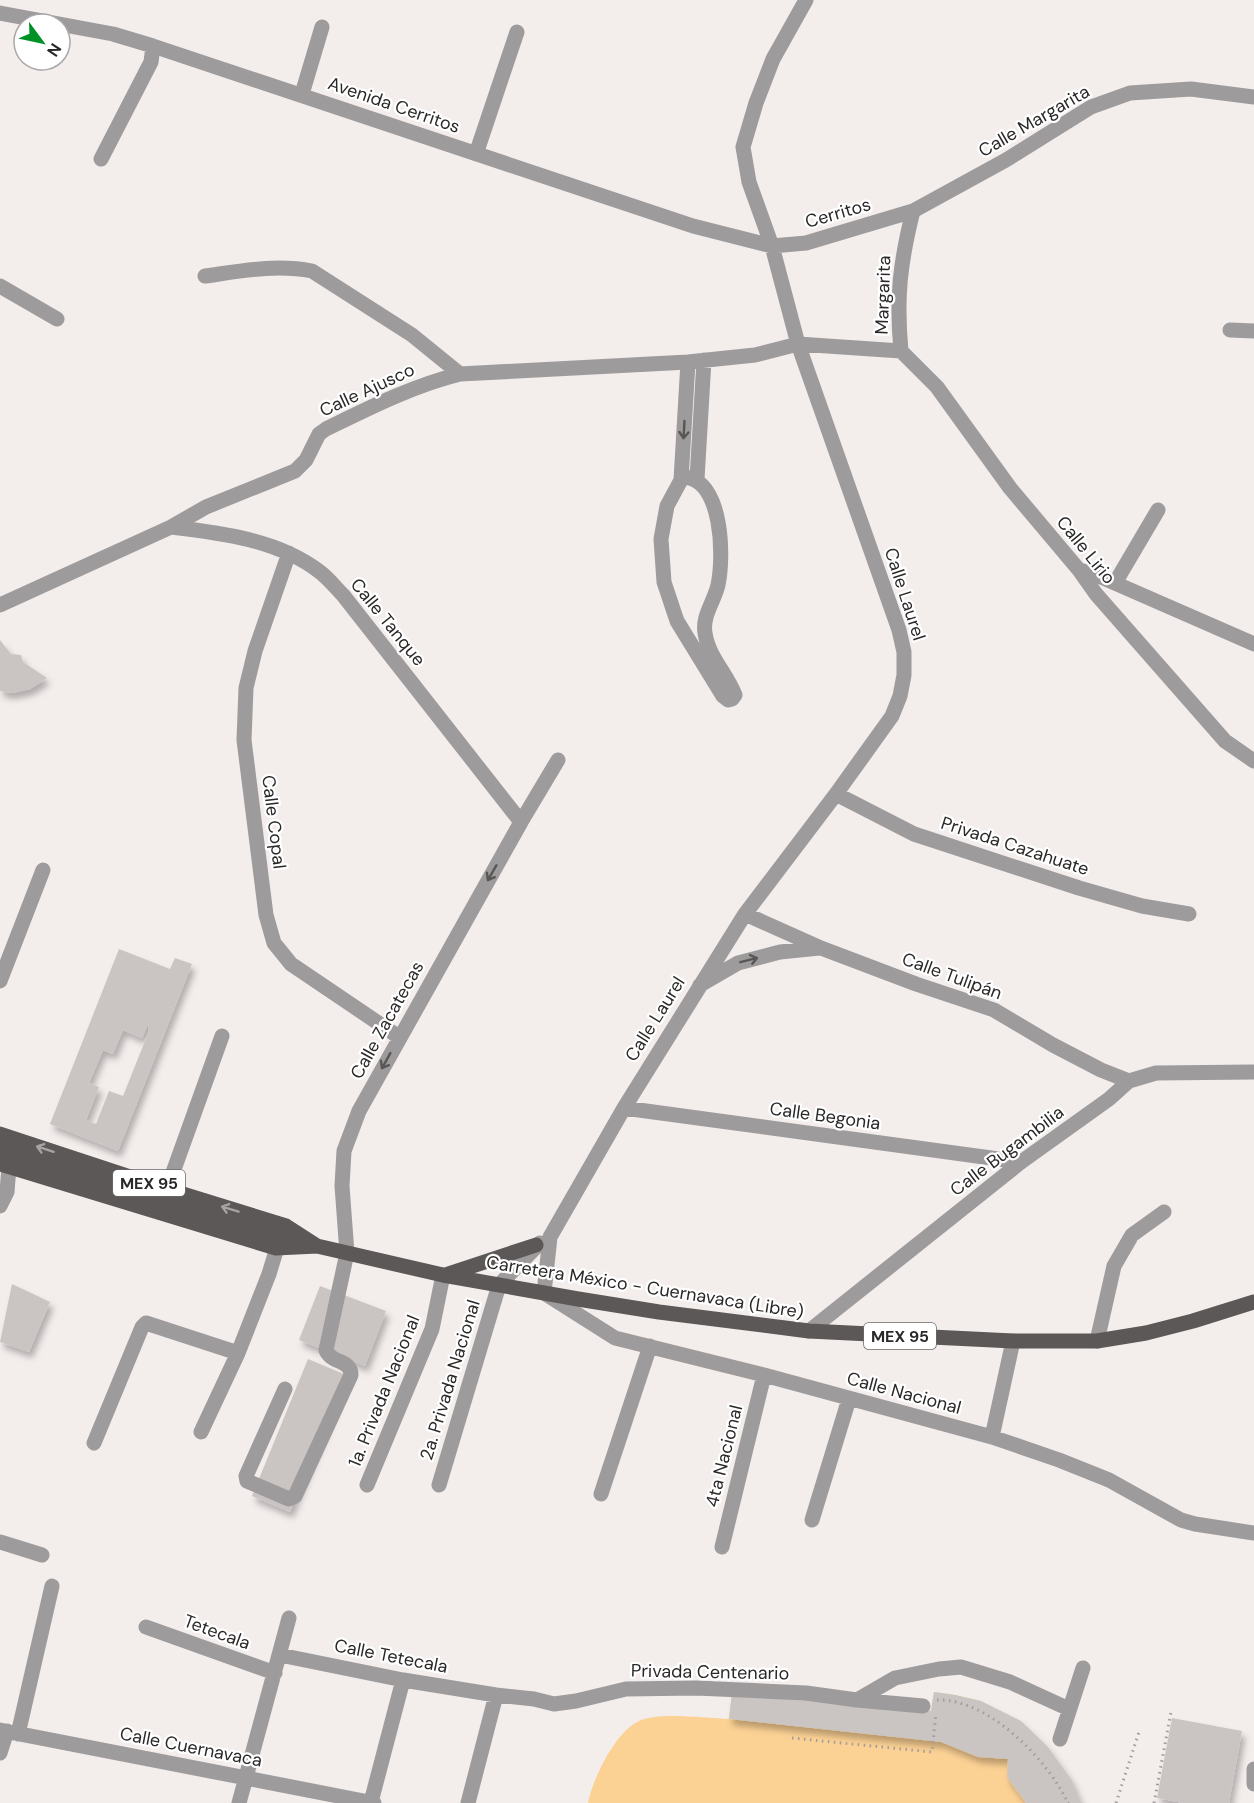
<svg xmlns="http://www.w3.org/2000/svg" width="1254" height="1803" font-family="'DM Sans',sans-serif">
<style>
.green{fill:#fcd194}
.building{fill:#cac5c2;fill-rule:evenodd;filter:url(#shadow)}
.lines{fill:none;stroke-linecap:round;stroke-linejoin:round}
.path{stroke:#a09c9b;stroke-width:3;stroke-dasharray:1.5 4.5;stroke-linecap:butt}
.minor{stroke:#9e9b9c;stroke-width:15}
.major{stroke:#5c5858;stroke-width:15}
.oneway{stroke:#595756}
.oneway2{stroke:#a5a3a3}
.labels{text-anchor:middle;stroke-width:4.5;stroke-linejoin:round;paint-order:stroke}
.shield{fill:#fff;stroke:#6b6968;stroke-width:1.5}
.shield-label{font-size:16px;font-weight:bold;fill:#2b2928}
.street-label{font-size:18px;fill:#2b2928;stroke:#fff}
</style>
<defs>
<filter id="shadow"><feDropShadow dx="3.5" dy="6" stdDeviation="3" flood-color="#0004"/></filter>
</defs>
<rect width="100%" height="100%" fill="#f3edec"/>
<path class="green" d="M934,1692L955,1695L981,1701L1071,1779L1081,1803H588C593,1778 616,1730 641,1720C661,1712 706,1718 729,1719L732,1693L931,1711Z"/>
<path class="building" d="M0,640L11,654L21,655L23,662L47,678L30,689L12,693L0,691Z
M119,949L170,969L175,958L192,964L118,1151L50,1124ZM148,1024L149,1031L123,1096L109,1091L96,1124L86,1120L99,1087L89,1083L103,1050L113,1054L123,1030L142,1038Z
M12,1284L50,1302L29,1352L0,1342Z
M320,1286L386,1311L365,1366L299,1340Z
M308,1359L346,1375L290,1512L252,1496Z
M934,1692L955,1695L981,1701L1021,1721L1048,1747L1071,1779L1081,1803H1026L1007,1777L1008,1759L978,1757L941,1742L729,1719L732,1693L931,1711Z
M1172,1718L1242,1731L1229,1803H1183L1157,1798Z"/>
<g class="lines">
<path class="path" d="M937,1700C988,1698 1048,1760 1068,1803
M792,1738L932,1752L936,1713
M1116,1803L1139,1732
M1154,1803L1171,1712"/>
<path class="minor" d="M806,0L773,59L756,103L743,147L749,182L772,246L798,344L899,630L904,652V675L900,696L892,716L836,794L745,914L624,1108L550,1237L544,1293L615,1338L764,1375L992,1437L1059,1460L1109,1480L1181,1520L1195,1524L1254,1533
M0,13L113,34L153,46L693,226L772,246L806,243L913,211L1006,160L1091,107L1130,93L1191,89L1254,97
M302,94L322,27
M476,154L517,32
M101,159L151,62L153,46
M205,276C241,271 276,264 312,271L412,335L460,374
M0,286L57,319
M1230,330L1254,331
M901,351L937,387L1010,488L1079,570L1096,594L1225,741L1254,761
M901,351C896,298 900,263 913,211
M697,479L704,360
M681,480L685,477C723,481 724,557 718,585C714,602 702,616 705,633C708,656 727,674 735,695L732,699L728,700L723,696L677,621L664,582L661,539L667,506L681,480L688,362
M171,527C222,533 279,540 320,572C329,579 336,588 343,595L521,822
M289,553L255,651L246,688L244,740L266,915L274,943L291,964L399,1037
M1079,570L1094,574L1254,644
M1115,583L1158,510
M0,605L171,527L206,507L295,471L306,460L319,434L326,429C369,408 412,386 460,374L688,362L755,355L798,344L901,351
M836,794L914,834L1079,888L1142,906L1189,914
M745,914L821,948L916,984L994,1010L1053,1045L1101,1070L1129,1081
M0,981L43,870
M700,985L738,963L780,952L819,948
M624,1108L1021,1162
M167,1189L222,1036
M0,1206L7,1192L10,1154
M809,1331L1021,1162L1109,1099L1129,1081L1156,1073L1254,1072
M1097,1341L1114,1266L1132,1235L1164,1212
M285,1389L246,1476L247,1481L289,1499L295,1496L351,1375C351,1359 331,1364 326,1350L347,1253L342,1186L344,1151L359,1111L521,822L558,760
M201,1432L238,1353L269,1274L280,1238
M992,1437L1013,1341
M94,1443L142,1327L146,1323L238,1353
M367,1485L432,1329L443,1275
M439,1485L499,1285L540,1243
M601,1494L650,1346
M812,1520L849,1399
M0,1542L42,1555
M722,1547L764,1375
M146,1627L275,1673
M280,1655L403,1680L496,1695L534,1699L554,1704L576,1701L626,1689L696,1688L806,1693L857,1700L895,1678L939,1669L961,1667L1010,1682L1069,1709
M857,1700L923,1706
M0,1730L374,1803
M18,1734L52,1586
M1060,1739L1083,1668
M0,1753L7,1731
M1254,1769V1784
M371,1802L403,1680
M239,1803L289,1618
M468,1803L496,1695"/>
<path class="major" d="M0,1134L167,1189L286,1226L317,1246
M0,1149L179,1207L300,1241
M0,1164L276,1248L317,1246L443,1275L578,1299L659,1312L809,1331L1013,1341H1097L1146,1333L1193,1321L1254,1302
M448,1274L536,1245"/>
</g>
<defs><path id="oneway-shaft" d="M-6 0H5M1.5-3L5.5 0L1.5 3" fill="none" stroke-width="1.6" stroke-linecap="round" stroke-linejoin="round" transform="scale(1.5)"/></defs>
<g class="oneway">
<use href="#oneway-shaft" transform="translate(684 430) rotate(93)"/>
<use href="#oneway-shaft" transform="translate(492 873) rotate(120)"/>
<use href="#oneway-shaft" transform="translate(749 960) rotate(-14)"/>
<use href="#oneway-shaft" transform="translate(386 1061) rotate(119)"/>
</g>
<g class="oneway2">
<use href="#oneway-shaft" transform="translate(45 1149) rotate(-162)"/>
<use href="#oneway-shaft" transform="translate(230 1209) rotate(-163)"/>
</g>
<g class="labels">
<g class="shield">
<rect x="113" y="1170" width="72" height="26" rx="4.5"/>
<rect x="864" y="1323" width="72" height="26" rx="4.5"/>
</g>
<g class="shield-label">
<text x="149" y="1189">MEX 95</text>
<text x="900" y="1342">MEX 95</text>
</g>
<g class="street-label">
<text transform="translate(394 105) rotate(19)" y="6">Avenida Cerritos</text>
<text transform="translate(1034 121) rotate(-30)" y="6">Calle Margarita</text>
<text transform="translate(838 213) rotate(-16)" y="6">Cerritos</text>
<text transform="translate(883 295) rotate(-88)" y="6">Margarita</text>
<text transform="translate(367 390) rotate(-25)" y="6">Calle Ajusco</text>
<text transform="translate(1086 550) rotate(51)" y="6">Calle Lirio</text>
<text transform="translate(905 594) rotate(72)" y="6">Calle Laurel</text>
<text transform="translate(388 622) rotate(51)" y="6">Calle Tanque</text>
<text transform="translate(274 822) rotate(83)" y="6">Calle Copal</text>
<text transform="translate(1015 846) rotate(18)" y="6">Privada Cazahuate</text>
<text transform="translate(952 976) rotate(20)" y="6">Calle Tulipán</text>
<text transform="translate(655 1019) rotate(-58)" y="6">Calle Laurel</text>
<text transform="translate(387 1020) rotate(-61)" y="6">Calle Zacatecas</text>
<text transform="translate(825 1116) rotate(8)" y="6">Calle Begonia</text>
<text transform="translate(1007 1151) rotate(-37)" y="6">Calle Bugambilia</text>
<text transform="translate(645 1287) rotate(9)" y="6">Carretera México - Cuernavaca (Libre)</text>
<text transform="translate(450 1380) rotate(-73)" y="6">2a. Privada Nacional</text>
<text transform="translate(384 1391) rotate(-68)" y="6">1a. Privada Nacional</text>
<text transform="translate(904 1393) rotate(15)" y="6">Calle Nacional</text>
<text transform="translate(724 1456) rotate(-76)" y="6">4ta Nacional</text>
<text transform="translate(217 1632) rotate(20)" y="6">Tetecala</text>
<text transform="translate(391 1656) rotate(11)" y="6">Calle Tetecala</text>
<text transform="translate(710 1672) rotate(1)" y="6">Privada Centenario</text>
<text transform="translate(191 1747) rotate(11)" y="6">Calle Cuernavaca</text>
</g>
</g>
<g transform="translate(42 42) rotate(123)"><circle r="28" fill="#ffffff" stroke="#aaa9a9" stroke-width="1.5"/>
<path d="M0-4.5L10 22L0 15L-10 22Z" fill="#009126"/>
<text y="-9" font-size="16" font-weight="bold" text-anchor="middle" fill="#2b2928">N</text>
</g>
</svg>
